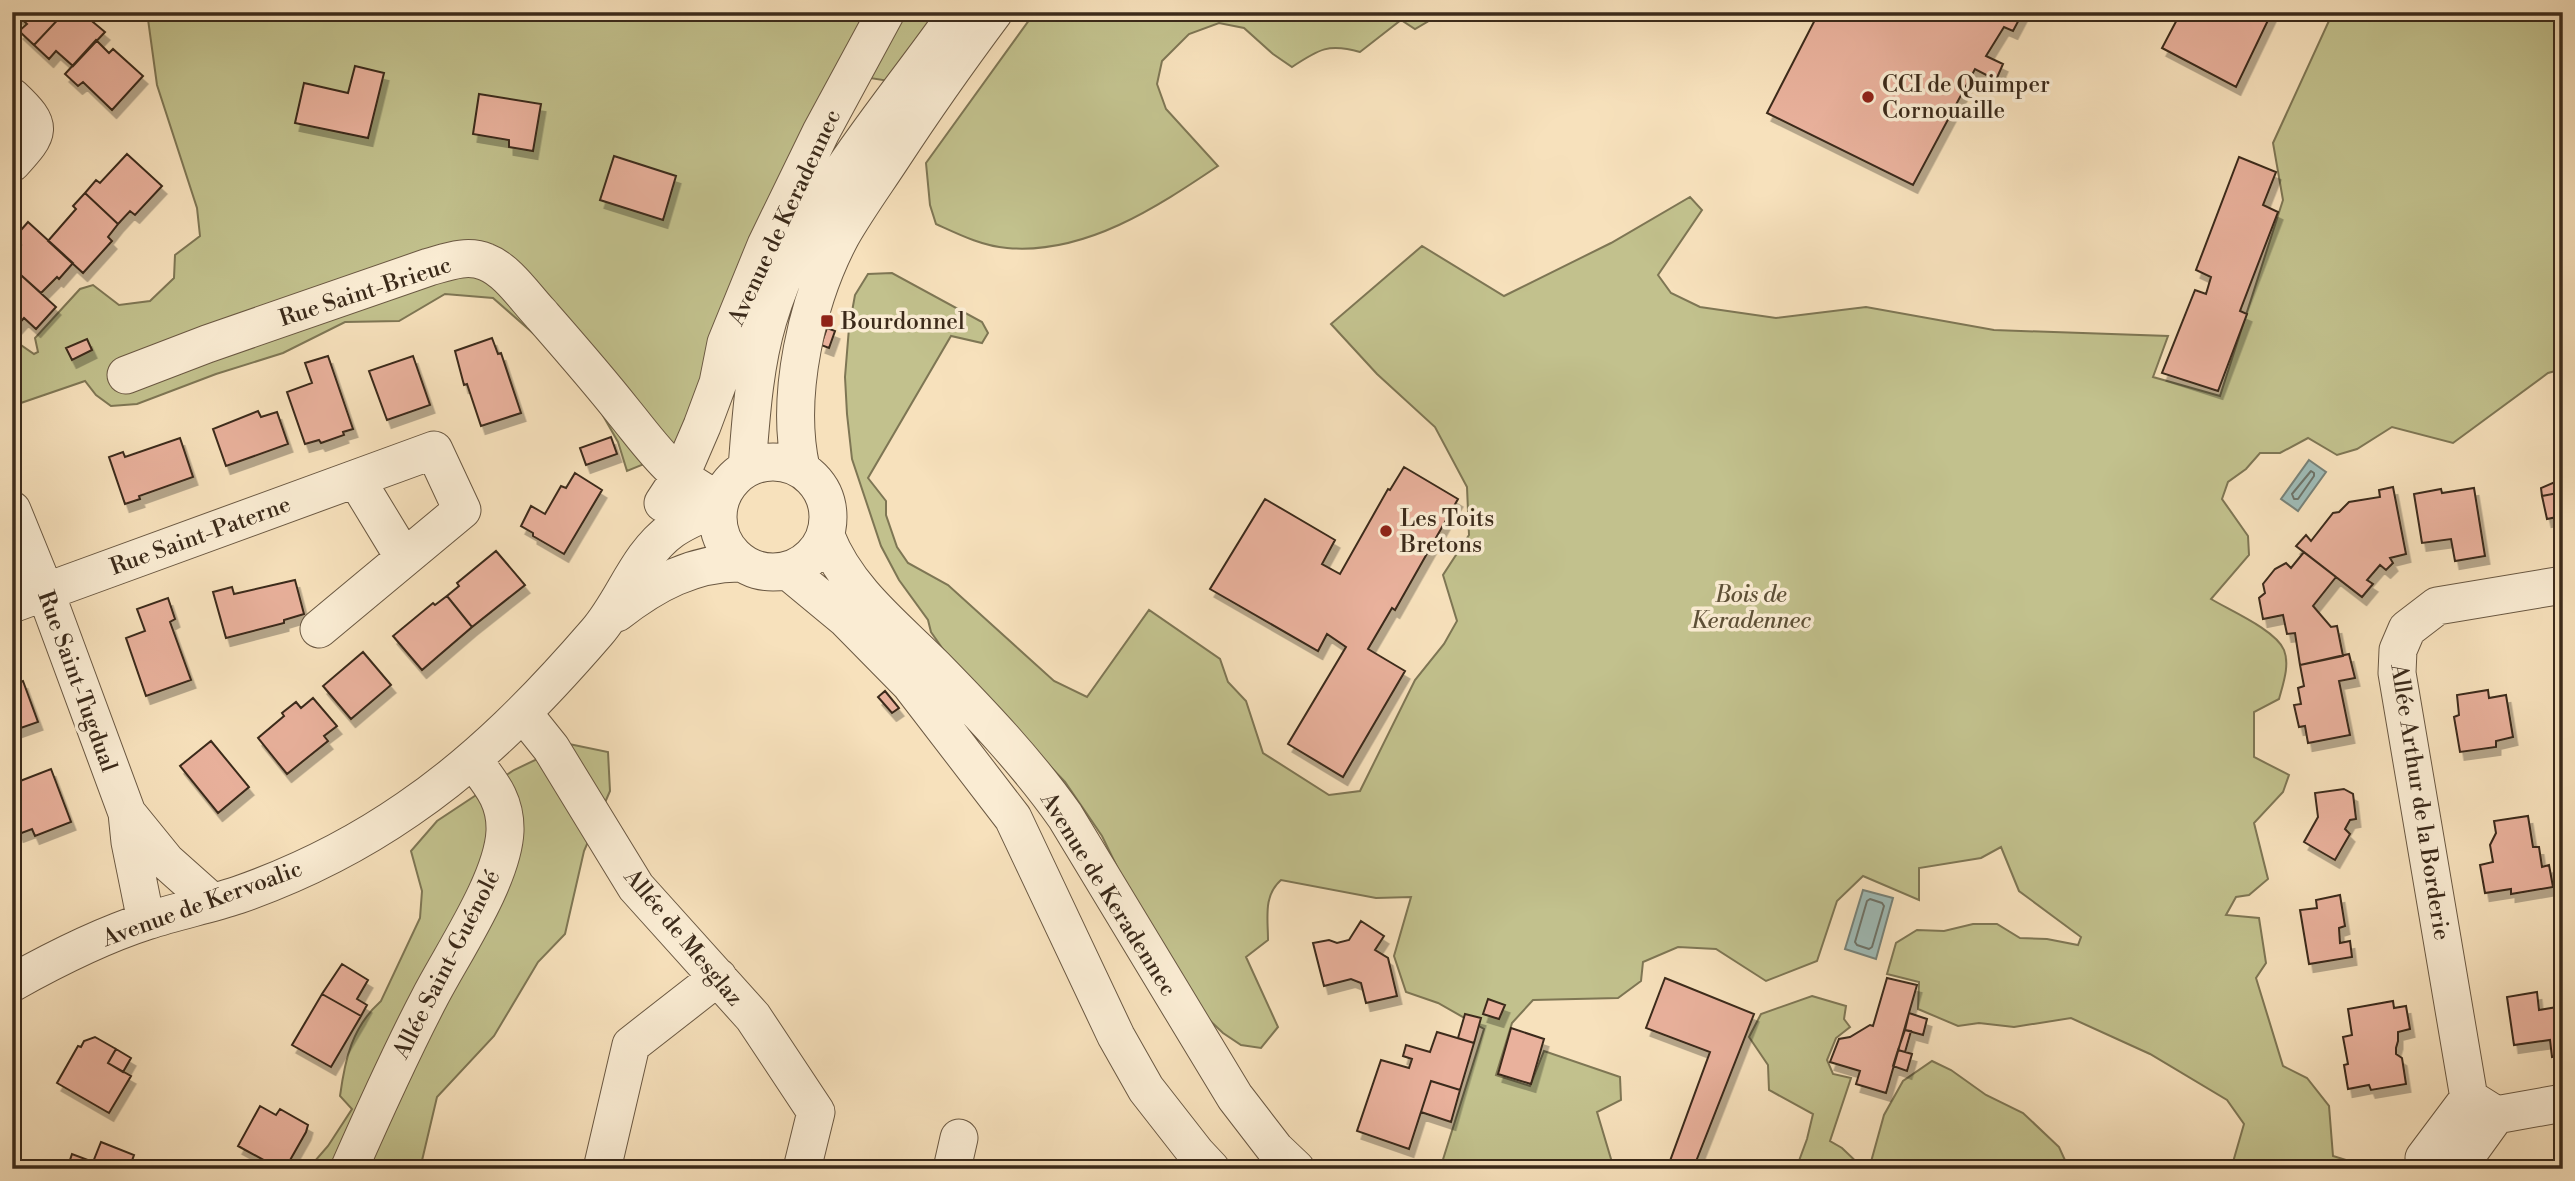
<svg xmlns="http://www.w3.org/2000/svg" width="2575" height="1181" font-family="'Libre Bodoni',serif">
<style>
.green{fill:#c2c18d;stroke:#7e7654;stroke-width:2}
.water{fill:#9fbcb8;stroke:#778279;stroke-width:2}
.lines{fill:none;stroke-linecap:round;stroke-linejoin:round}
.shore{stroke:#6d7369;stroke-width:2}
.building{fill:#e9b19c;stroke:#3b2a1a;stroke-width:2;filter:url(#shadow)}
.minor-casing{stroke:#6a5842;stroke-width:39}
.minor{stroke:#faecd3;stroke-width:37}
.poi-dot{fill:#8f2418;stroke:#faecd3;stroke-width:2.5}
.labels{text-anchor:middle;stroke-width:7;stroke-linejoin:round;paint-order:stroke}
.poi-label{font-size:23px;fill:#3b2a1a;stroke:#faecd3;text-anchor:start}
.street-label{font-size:23px;fill:#3b2a1a;stroke:#faecd3}
.park-label{font-size:23px;font-style:italic;fill:#5d5037;stroke:#faecd3}
</style>
<defs>
<filter id="shadow"><feDropShadow dx="4.5" dy="8" stdDeviation="0" flood-color="#0004"/></filter>
</defs>
<rect width="100%" height="100%" fill="#f7e1bc"/>
<filter id="stains"><feTurbulence type="fractalNoise" baseFrequency=".00286" numOctaves="4"/><feColorMatrix values="0 0 0 0 .2 0 0 0 0 .09 0 0 0 0 .02 0 0 0 .5 -.17"/></filter>
<radialGradient id="worn" r=".72"><stop offset=".6" stop-color="#630" stop-opacity="0"/><stop offset="1" stop-color="#630" stop-opacity=".3"/></radialGradient>
<path class="green" d="M147,12H936L889,81L864,77L690,433L659,458L627,471L618,442L593,398L550,348L493,298L445,294L399,321L345,322L283,353L216,374L137,404L111,406L96,395L85,381L12,406V343L15,341L34,354L38,352L35,338L80,289L93,285L119,305L150,301L174,278L175,255L200,236L197,208L157,85Z
M1035,12H1444L1415,29L1401,20L1360,52C1329,43 1319,49 1292,67L1273,54L1244,28L1219,23L1189,34L1162,61L1157,84L1166,109L1218,166C1157,207 1085,255 1007,248C982,246 958,234 936,224L930,205L926,163Z
M2333,12H2563V369L2548,373L2453,443L2392,427L2357,449L2337,455L2308,438L2280,453H2260L2246,469L2228,482L2222,499L2248,536L2249,555L2211,599C2229,610 2276,630 2284,650C2290,665 2283,684 2279,699L2254,712V757L2289,775L2283,792L2254,823L2268,879L2249,895L2236,897L2226,915L2259,918L2266,963L2256,978L2283,1066L2307,1078L2329,1106L2333,1156L2375,1169H2231L2244,1124L2227,1100L2150,1054L2071,1018L2014,1027L1979,1023L1958,1026L1918,1009L1919,982L1887,974L1896,943L1917,930L1944,931L1973,924H1997L2020,938L2047,939L2078,945L2081,937L2019,891L2001,847L1981,858L1919,868V900L1863,876L1837,901L1817,961L1766,981L1716,949L1678,947L1643,962L1641,981L1618,998L1533,1000L1512,1023L1496,1075L1530,1086L1544,1051L1620,1077L1621,1100L1597,1112L1614,1169H1440L1484,1029L1438,1003L1406,992L1394,956L1411,897L1376,898L1281,880C1263,896 1268,918 1268,940L1246,957L1278,1027L1261,1048L1241,1045L1223,1033L1201,1012L1146,926L1102,836L1065,782L954,665L931,632L928,620L899,580L881,546L852,459L847,414L845,377L849,328L855,295L868,274L892,273L982,322L988,333L982,343L951,336L868,478L886,501V515L897,547L908,563L948,585L1054,681L1087,697L1149,610L1220,659L1228,682L1246,701L1263,753L1329,795L1360,791L1415,680L1444,644L1457,621L1443,575L1469,535L1467,487L1435,427L1377,374L1331,324L1422,246L1504,296L1611,243L1690,197L1702,210L1658,275L1671,293L1700,307L1776,318L1866,307L1994,330L2168,336L2153,377L2220,396L2283,200L2273,143Z
M569,744L608,752L610,791L584,851L565,934L538,962L494,1036L437,1097L420,1169H308L328,1146L352,1109L340,1096C345,1059 352,1027 381,1001L420,918L422,891L411,851L437,821L514,770Z
M1812,996L1846,1006L1844,1019L1850,1027L1836,1038L1827,1060L1833,1074L1851,1078L1830,1141L1842,1148L1864,1169H1796L1807,1139L1813,1114L1769,1090L1768,1065L1749,1037L1761,1014Z
M1932,1061L1951,1070L1986,1095L2023,1113L2059,1147L2069,1169H1869L1884,1115L1903,1081Z"/>
<path class="water" d="M2309,460L2326,472L2298,511L2281,499Z
M1863,890L1893,898L1876,959L1845,949Z"/>
<g class="lines">
<path class="shore" d="M2311,471L2314,473V476L2298,499H2294L2292,494Z
M1870,899L1882,903L1884,906L1872,947L1869,949L1857,945L1855,942L1867,901Z"/>
</g>
<path class="building" d="M14,12H65L34,45L19,31L27,24Z
M65,12H90L87,17L105,32L73,66L56,51L49,59L34,45Z
M1819,12H2023L2013,31L2004,27L1986,56L2003,64L1996,80L1975,69L1913,185L1767,113Z
M2181,12H2272L2236,87L2162,48Z
M96,40L109,53L113,49L143,76L112,110L83,82L78,86L65,74Z
M355,66L384,73L368,138L295,123L304,83L348,93Z
M479,94L541,104L533,151L509,147V140L473,134Z
M127,154L162,186L135,215L130,211L118,224L85,193L96,180L100,183Z
M614,156L676,176L663,220L600,200Z
M2239,157L2276,172L2263,205L2278,212L2240,311L2247,314L2218,391L2162,373L2195,290L2206,294L2211,277L2196,270Z
M85,193L118,224L108,237L112,241L83,273L48,241L76,209L73,206Z
M28,222L73,263L59,279L57,277L41,293L12,267V255L21,245L14,238Z
M12,267L56,307L36,329L24,318L14,329L12,327Z
M827,328L835,331L829,348L821,345Z
M492,338L498,354L501,353L521,413L481,426L467,384L464,385L455,351Z
M87,339L92,350L72,360L66,348Z
M328,356L353,429L343,432L344,435L321,443L319,440L305,444L287,392L312,383L305,363Z
M413,356L430,405L387,420L369,371Z
M258,411L261,417L277,412L288,444L226,466L213,429Z
M611,437L617,454L586,465L580,448Z
M180,438L193,477L139,496L140,499L125,504L109,457L123,452L125,457Z
M1404,467L1458,499L1395,610L1392,608L1368,649L1405,671L1343,777L1288,744L1346,647L1327,634L1318,651L1210,589L1265,499L1335,540L1322,564L1340,574L1388,489L1390,490Z
M575,473L602,490L564,554L533,536V533L521,526L531,506L545,514L561,486L566,488Z
M2562,479L2563,492L2542,496L2541,488Z
M2393,487L2406,554L2390,558L2393,563L2386,570L2380,565L2367,580L2373,584L2362,597L2296,546L2306,535L2311,541L2333,513L2339,512L2349,502L2380,497L2379,490Z
M2474,488L2485,556L2455,561L2451,539L2422,543L2414,494L2441,489L2442,493Z
M2563,492V537H2561L2557,517L2547,519L2542,496Z
M496,551L525,585L472,627L447,596L459,586L457,583Z
M2304,552L2336,577L2313,606L2331,627L2337,626L2343,656L2300,665L2295,633L2287,634L2283,615L2263,619L2259,598L2265,593L2263,584L2275,569L2286,563L2291,568Z
M295,580L304,614L284,620V623L226,638L213,592L232,587L234,594Z
M447,596L472,627L422,670L393,636L433,603L435,605Z
M168,598L175,619L170,622L191,680L146,696L126,638L145,631L137,609Z
M363,652L391,685L351,719L323,686Z
M2349,654L2355,678L2339,681L2350,735L2308,743L2305,726L2299,727L2294,705L2301,704L2298,688L2304,686L2300,665Z
M23,681L38,722L12,731V685Z
M2488,690L2489,698L2506,695L2513,737L2496,741V747L2460,752L2454,717L2459,715L2457,695Z
M885,691L899,708L892,713L878,697Z
M313,698L337,726L324,736L328,741L287,774L258,738L284,716L282,713L296,702L301,708Z
M211,741L249,787L218,813L180,766Z
M51,769L71,822L35,836L32,829L19,834L12,815V789L16,788L15,783Z
M2344,789L2353,794L2356,819L2350,820L2345,829L2350,834L2335,860L2304,842L2318,817L2315,793Z
M2528,816L2533,847H2539L2542,867L2549,865L2553,887L2511,894V889L2485,893L2480,865L2493,862L2490,845L2496,833L2494,821Z
M2340,895L2345,926L2339,928L2340,943L2350,941L2352,957L2309,964L2300,910L2317,908L2316,900Z
M1361,921L1384,936L1375,950L1388,958L1397,996L1366,1003L1361,983L1351,979L1324,986L1313,943L1329,940L1337,943L1349,940Z
M342,964L368,980L357,999L367,1005L361,1016L322,994Z
M1665,978L1754,1014L1693,1169L1670,1161L1710,1052L1646,1028Z
M1887,978L1917,985L1886,1093L1856,1084L1860,1071L1830,1062L1839,1039L1850,1037L1870,1025L1873,1026Z
M2537,992L2539,1010L2563,1006V1055L2552,1057L2550,1040L2514,1045L2507,997Z
M322,994L361,1016L331,1067L292,1045Z
M1488,999L1505,1005L1499,1019L1483,1014Z
M2393,1001L2394,1008L2406,1006L2410,1029L2398,1032V1041L2396,1048V1054L2402,1058L2406,1084L2371,1090L2369,1085L2348,1089L2344,1065L2348,1064L2343,1037L2352,1035L2348,1009Z
M1909,1013L1927,1019L1923,1035L1905,1030Z
M1465,1014L1481,1018L1474,1043L1458,1038Z
M1511,1028L1544,1039L1531,1084L1498,1074Z
M1905,1030L1911,1031L1905,1052L1898,1050Z
M1437,1032L1474,1043L1460,1090L1431,1081L1409,1149L1357,1131L1381,1060L1409,1068L1412,1059L1403,1056L1406,1045L1430,1052Z
M95,1037L116,1049L108,1063L131,1076L109,1113L57,1083L78,1046L81,1047L84,1041Z
M116,1049L131,1058L123,1072L108,1063Z
M1898,1050L1912,1054L1907,1071L1893,1066Z
M1431,1081L1460,1090L1451,1122L1421,1112Z
M260,1106L276,1115L280,1109L308,1125L306,1132L285,1169H280L238,1146Z
M101,1142L134,1155L129,1169H67L72,1154L93,1162Z"/>
<g class="lines">
<g class="minor-casing">
<path id="minor" d="M12,97C44,127 40,132 12,163
M126,375L207,344L429,267C447,262 467,254 486,262C507,270 525,297 540,313C568,345 597,378 623,411C658,454 669,474 720,501
M718 517a55 55 0 1 1 110 0a55 55 0 1 1-110 0Z
M747,468C751,418 754,367 768,320C803,202 889,111 958,12
M801,468C785,396 807,300 841,236C857,208 876,182 893,156C925,107 959,59 994,12
M356,479L404,558
M663,503L680,477L702,426L718,383L726,343L766,245L821,132L886,12
M12,510L45,591L127,813L130,842L146,921
M826,536C847,590 895,627 935,667C981,714 1027,762 1065,816L1235,1097L1275,1149L1296,1169
M788,571L846,619L910,684L1013,818L1116,1036L1146,1089L1196,1153L1211,1169
M12,604L434,450L462,510L319,629
M617,613C654,584 694,562 742,563
M523,713L551,748L636,887L753,1017L816,1112L802,1169
M127,813L166,861L212,902
M12,983C55,959 100,936 147,921C177,911 208,905 238,895C298,874 356,845 408,809C480,760 540,698 597,632C624,601 637,555 672,530C686,520 702,514 719,507
M2469,1098L2397,673L2398,650L2407,629L2437,606L2563,585
M2496,1115L2563,1103
M349,1169C375,1110 401,1052 431,995C454,951 503,879 505,831C506,800 491,784 473,760
M602,1169L631,1045L718,977
M952,1169L959,1138
M2438,1169L2424,1158L2469,1098L2496,1115L2457,1169"/>
</g>
<use href="#minor" class="minor"/>
</g>
<g class="poi-dot">
<circle cx="1868" cy="97" r="7"/>
<rect x="820" y="314" width="14" height="14" rx="3.5"/>
<circle cx="1386" cy="531" r="7"/>
</g>
<g class="labels">
<g class="poi-label">
<text x="1882" y="92">CCI de Quimper<tspan x="1882" dy="26">Cornouaille</tspan></text>
<text x="841" y="329">Bourdonnel</text>
<text x="1400" y="526">Les Toits<tspan x="1400" dy="26">Bretons</tspan></text>
</g>
<g class="street-label">
<text transform="translate(784 217) rotate(-65)" y="8">Avenue de Keradennec</text>
<text transform="translate(365 291) rotate(-18)" y="8">Rue Saint-Brieuc</text>
<text transform="translate(200 535) rotate(-20)" y="8">Rue Saint-Paterne</text>
<text transform="translate(78 681) rotate(70)" y="8">Rue Saint-Tugdual</text>
<text transform="translate(2421 802) rotate(81)" y="8">Allée Arthur de la Borderie</text>
<text transform="translate(1109 894) rotate(58)" y="8">Avenue de Keradennec</text>
<text transform="translate(202 903) rotate(-20)" y="8">Avenue de Kervoalic</text>
<text transform="translate(684 937) rotate(50)" y="8">Allée de Mesglaz</text>
<text transform="translate(446 964) rotate(-63)" y="8">Allée Saint-Guénolé</text>
</g>
<g class="park-label">
<text x="1751" y="602">Bois de<tspan x="1751" dy="26">Keradennec</tspan></text>
</g>
</g>
<rect width="2575" height="1181" fill="none" stroke="#f7e1bc" stroke-width="42"/>
<rect x="14" y="14" width="2547" height="1153" fill="none" stroke="#3b2a1a" stroke-width="3.5"/>
<rect x="21" y="21" width="2533" height="1139" fill="none" stroke="#3b2a1a" stroke-width="2"/>
<rect width="100%" height="100%" filter="url(#stains)"/>
<rect width="100%" height="100%" fill="url(#worn)"/>
</svg>
